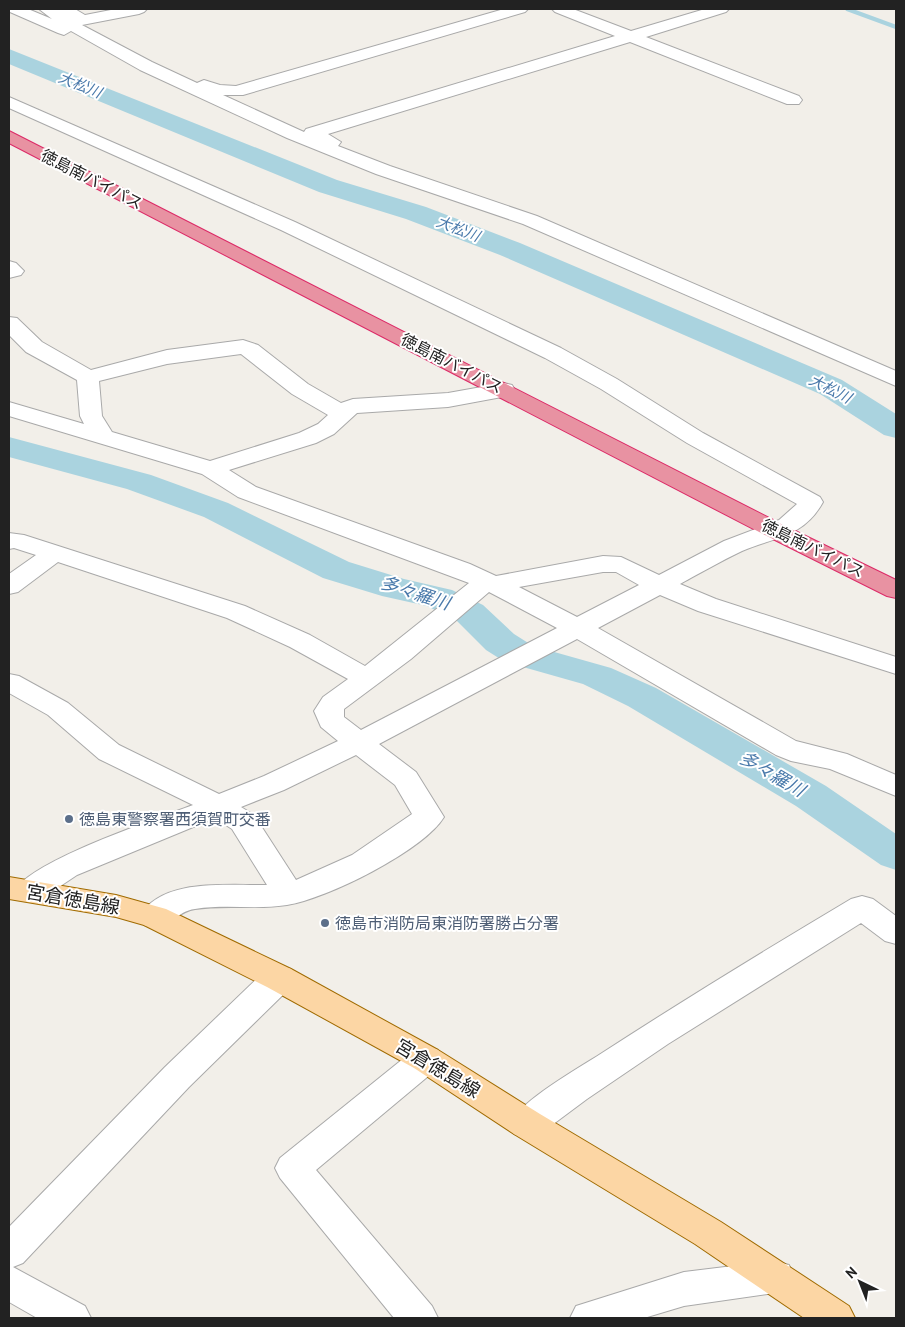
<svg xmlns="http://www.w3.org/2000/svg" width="905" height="1327" font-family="'PT Sans','Noto Sans JP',sans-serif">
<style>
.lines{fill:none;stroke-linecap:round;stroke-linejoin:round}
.stream{stroke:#aad3df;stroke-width:4}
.river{fill:#aad3df;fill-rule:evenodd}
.minor-casing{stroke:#a9a9a9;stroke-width:2}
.major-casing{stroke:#a06b00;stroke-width:2}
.highway-casing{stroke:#dc2a67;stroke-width:2}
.minor{fill:#fff;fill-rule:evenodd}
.major{fill:#fcd6a4;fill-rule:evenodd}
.highway{fill:#e892a2;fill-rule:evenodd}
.service-dot{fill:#5c6f8a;stroke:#fff;stroke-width:2}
.labels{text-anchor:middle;stroke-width:4;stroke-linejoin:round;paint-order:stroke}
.far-water-label{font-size:15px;font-style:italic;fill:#4a7aab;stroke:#fff}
.street-label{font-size:16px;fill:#222;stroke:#fff}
.service-label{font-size:16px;fill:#4e5e75;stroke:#fff;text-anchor:start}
.water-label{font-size:18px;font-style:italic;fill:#4a7aab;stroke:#fff}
.near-street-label{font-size:19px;fill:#222;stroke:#fff}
</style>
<rect width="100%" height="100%" fill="#f2efe9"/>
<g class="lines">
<path class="stream" d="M847,9L896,27"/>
<path class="river" d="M9,49L337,180L426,207L520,243L842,380L896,414V438L884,435L820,394L500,255L406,219L319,192L9,64Z
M9,437L151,475L228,503L349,562L404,579L452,590L483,605L514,634L533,646L611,668L656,688L826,786L896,834V870L881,865L796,806L628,706L583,684L505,662L486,650L457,621L427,606L382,596L323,578L204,517L127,489L9,457Z"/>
<g class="minor-casing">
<path id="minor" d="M9,9H28L52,19L39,9H75L85,15L116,9H147L144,12L139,14L82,25L152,62L197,83L204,80L220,85L236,86L504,9H528L525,12L243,95H223L304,132L306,129L615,36L555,12L552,9H573L631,31L705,9H729L726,12L646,37L799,96L802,100L799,104H787L630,42L328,134L341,142L338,146L390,166L537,216L896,371V386L523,224L376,174L287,138L140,70L71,31L64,35L58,33L10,12Z
M9,97L295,222L561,348L617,379L703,433L820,497L823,502C804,537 775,537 742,551C721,561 700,573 680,584L716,599L896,657V674L698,611L660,595L598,628L796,741L847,754L896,775V796L830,769L791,761L776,755L577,639L379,744L416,772L444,817C423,851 326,899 287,905C256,910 226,904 195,909C173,912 170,933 144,925L139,917C162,877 228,886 267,885L232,829L215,818L77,875L41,899L30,902L19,899L14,891C33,860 154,820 193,805L99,759L48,715L9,693V674L19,676L68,703L119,745L219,794L264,776L338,741L321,727L314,711L323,697L348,679L290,647L227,618L58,562L18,592L9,594V574L36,555L14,548L9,549V533L24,535L245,606L310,635L365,666L469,583L238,497L202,474L9,416V402L84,424L80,416L77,380L26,352L9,335V317L17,318L42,342L91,370L167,350L243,340L258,345L308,384L341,403L353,399L448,393L504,383L512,385L515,390L512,395L448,407L357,413L334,434L316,443L229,470L256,487L470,564L496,576L603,556L621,557L659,575L724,541L779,520L797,504L687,443L601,389L545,358L281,230L9,108ZM241,354L292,394L328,415L318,424L299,433L210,461L112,432L102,416L99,381L167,364ZM603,572H616L639,585L577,617L519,587ZM489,592L557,628L361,730L344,717V709L411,659ZM356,755L395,785L412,814L352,855L296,880L254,815L241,807L284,790Z
M9,261L16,263L24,271L21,275L9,278Z
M862,896L873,899L896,916V944L885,941L861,923L668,1044L587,1099L540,1134L527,1138L514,1134L509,1124C522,1100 577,1069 602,1053C684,1000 767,949 851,899Z
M279,966L291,969L296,978L291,987L189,1087L23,1263L13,1267L85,1306L91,1318H37L9,1302V1227L165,1067L267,969Z
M426,1046L438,1050L443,1059L438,1068L316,1170L432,1306L438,1318H394L280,1178L275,1168L280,1158L414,1050Z
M775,1261L789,1265L794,1277L789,1289L775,1293L684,1306L644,1318H570L576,1306L684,1272Z"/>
</g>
<g class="major-casing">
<path id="major" d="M9,877L116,895L166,909L291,969L438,1050L540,1114L721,1222L849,1306L855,1318H804L695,1244L514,1134L414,1068L267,987L144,925L116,917L9,899Z"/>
</g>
<g class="highway-casing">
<path id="highway" d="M9,131L783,525L896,580V598L887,596L765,535L9,143Z"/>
</g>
<use href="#minor" class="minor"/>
<use href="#major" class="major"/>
<use href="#highway" class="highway"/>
</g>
<g class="service-dot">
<circle cx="69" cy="819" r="5"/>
<circle cx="325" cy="923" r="5"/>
</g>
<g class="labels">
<g class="far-water-label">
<text transform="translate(80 85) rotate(22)" y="5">大松川</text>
<text transform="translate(458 229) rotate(21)" y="5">大松川</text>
<text transform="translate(830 389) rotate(27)" y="5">大松川</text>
</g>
<g class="street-label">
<text transform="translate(92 179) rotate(27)" y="6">徳島南バイパス</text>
<text transform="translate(452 363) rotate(27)" y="6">徳島南バイパス</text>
<text transform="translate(813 548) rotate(26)" y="6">徳島南バイパス</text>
</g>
<g class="service-label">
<text x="79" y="825">徳島東警察署西須賀町交番</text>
<text x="335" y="929">徳島市消防局東消防署勝占分署</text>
</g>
<g class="water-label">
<text transform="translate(415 593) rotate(18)" y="6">多々羅川</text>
<text transform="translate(772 774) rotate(30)" y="6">多々羅川</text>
</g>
<g class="near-street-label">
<text transform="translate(73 899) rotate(10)" y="7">宮倉徳島線</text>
<text transform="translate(438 1068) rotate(31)" y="7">宮倉徳島線</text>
</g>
</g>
<rect width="905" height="1327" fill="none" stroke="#222222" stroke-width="20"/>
<g transform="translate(860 1282) rotate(317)" stroke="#ffffff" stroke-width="4" paint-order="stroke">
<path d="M0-4L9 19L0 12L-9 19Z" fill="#222222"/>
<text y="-8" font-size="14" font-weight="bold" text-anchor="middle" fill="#222222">N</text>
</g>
</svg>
